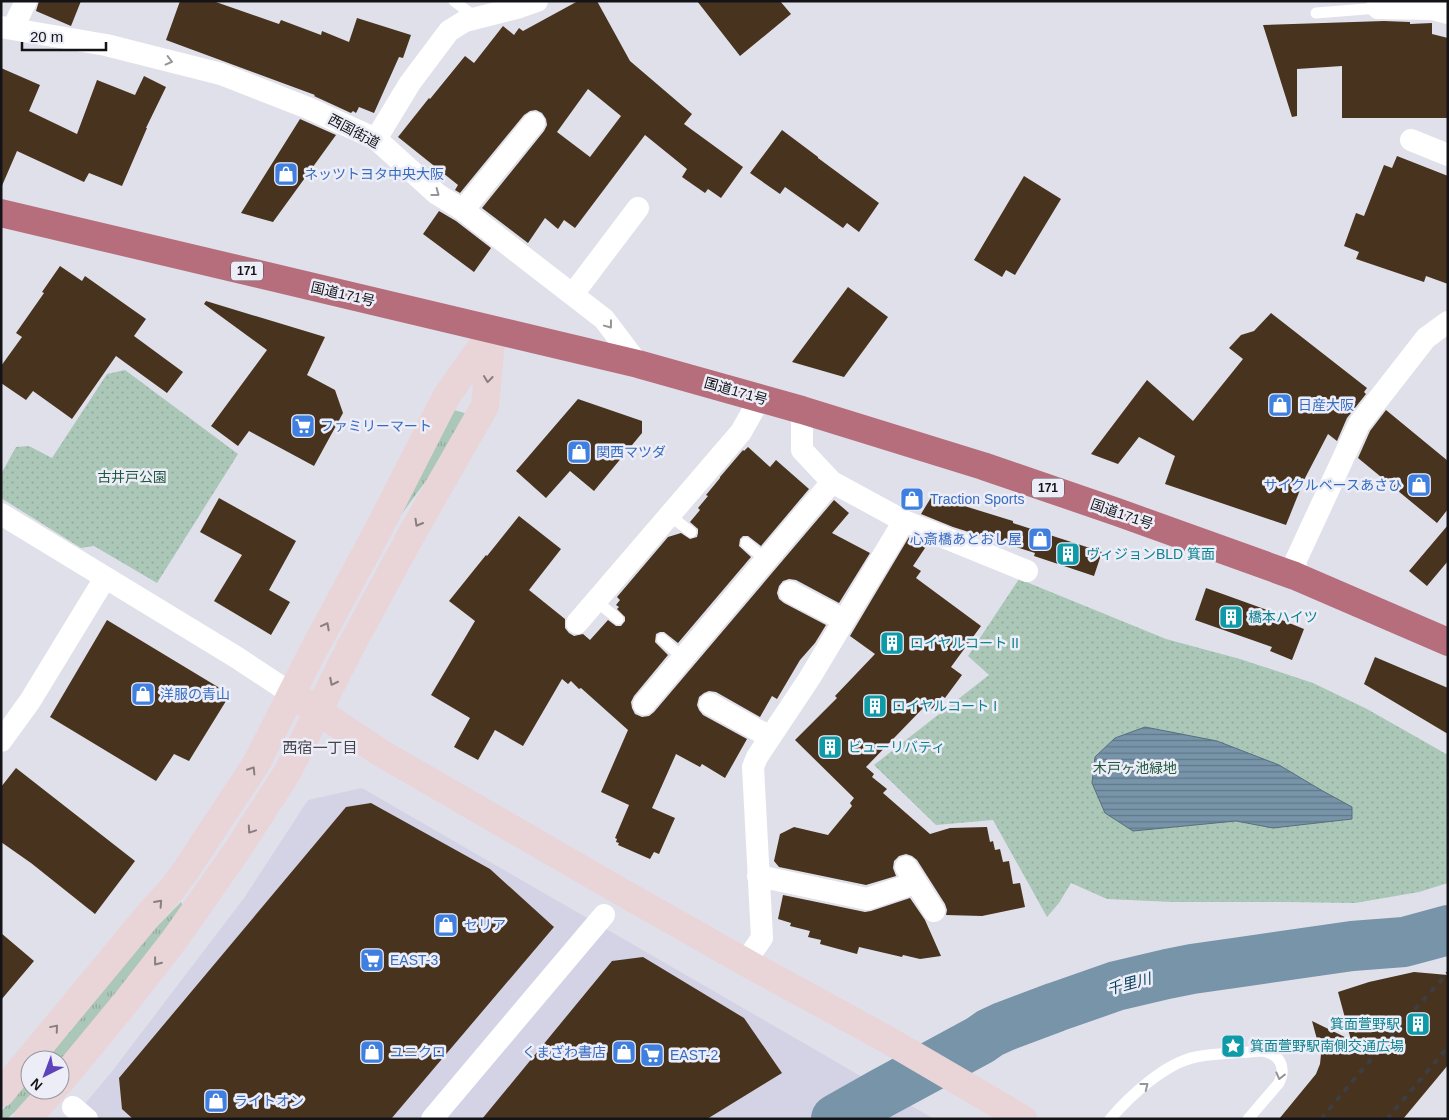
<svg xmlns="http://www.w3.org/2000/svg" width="1449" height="1120" font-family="Arial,'Noto Sans JP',sans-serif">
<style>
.built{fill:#d4d3e5}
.grass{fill:url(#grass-tufts)}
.park{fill:url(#park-dots)}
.water{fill:url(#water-rules);stroke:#596e7e}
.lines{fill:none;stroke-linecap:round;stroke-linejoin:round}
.river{stroke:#7794a9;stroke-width:50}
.building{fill:#48341e;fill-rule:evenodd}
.lane{stroke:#fff;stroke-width:11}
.street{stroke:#fff;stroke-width:22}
.secondary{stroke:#e9d4d8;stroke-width:28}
.highway{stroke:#b66e7c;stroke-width:28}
.rail{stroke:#3d3d42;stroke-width:4;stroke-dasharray:6 6;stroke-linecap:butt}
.oneway{stroke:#959597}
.oneway2{stroke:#897e82}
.labels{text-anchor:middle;stroke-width:5;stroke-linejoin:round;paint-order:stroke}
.shield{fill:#ededf8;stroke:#55555b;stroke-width:1}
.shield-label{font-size:12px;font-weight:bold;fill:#141418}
.street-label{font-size:14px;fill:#141418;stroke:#ededf8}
.shop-label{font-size:14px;fill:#366cbe;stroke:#ededf8;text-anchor:start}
.park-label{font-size:14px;fill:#20593d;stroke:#ededf8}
.culture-label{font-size:14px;fill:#0d838f;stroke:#ededf8;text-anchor:start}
.neighbourhood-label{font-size:15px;fill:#45444d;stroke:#ededf8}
.water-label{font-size:15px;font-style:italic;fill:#013b5a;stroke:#ededf8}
</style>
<defs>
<pattern id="grass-tufts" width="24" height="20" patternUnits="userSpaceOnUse" patternTransform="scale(1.25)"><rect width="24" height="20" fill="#abc7b7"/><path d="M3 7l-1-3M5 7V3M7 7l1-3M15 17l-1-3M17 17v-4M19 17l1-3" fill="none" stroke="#92aa9d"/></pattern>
<pattern id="park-dots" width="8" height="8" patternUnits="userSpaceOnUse" patternTransform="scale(1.25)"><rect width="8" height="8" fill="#abc7b7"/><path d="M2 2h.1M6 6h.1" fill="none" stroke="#92aa9d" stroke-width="1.8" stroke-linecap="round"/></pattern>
<pattern id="water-rules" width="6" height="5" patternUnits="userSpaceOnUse" patternTransform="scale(1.25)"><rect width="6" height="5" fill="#7794a9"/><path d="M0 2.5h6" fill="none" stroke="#607889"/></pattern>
</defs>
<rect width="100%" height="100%" fill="#e0e0eb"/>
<path class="built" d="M362,788L821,1053L934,1119H72L110,1074L244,898L308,800Z"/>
<path class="grass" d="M454,410L468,414L448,451L395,523Z
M181,902L183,906L128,981L60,1062V1060H44L134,950Z
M30,1077V1090H37L27,1101L7,1119H1V1112Z"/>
<path class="park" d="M125,370L238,454L157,583L94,546L81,548L1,498V474L16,447L29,446L52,458L107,374Z
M1019,579L1166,639L1240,659L1313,683L1367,709L1448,755V883L1419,892L1355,903L1286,902H1172L1107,899L1071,883L1059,903L1047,917L993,820L936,825L874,765L989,675L968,656Z"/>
<path class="water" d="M1145,727L1217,741L1279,765L1321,790L1352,807V819L1273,828L1236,821L1133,831L1105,813L1092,783L1095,757L1115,738Z"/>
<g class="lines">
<path class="river" d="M836,1119L882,1093L980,1040L990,1033L1003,1027L1056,1007L1116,986L1167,974L1192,969L1248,961L1352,946L1404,942L1448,930"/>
</g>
<path class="building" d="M39,1H81L71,26L36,11Z
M180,1H213L279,24L281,20L321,35L322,31L349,42L357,18L411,35L403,58L399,57L374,113L359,107L356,113L353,111L351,113L314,96L315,95L166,40Z
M578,1H597L630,61L692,114L684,124L743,167L721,198L708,189L705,193L682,177L687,169L645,135L575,228L564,220L558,229L545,218L528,243L482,208L544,131L547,125L546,119L542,113L536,110L530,111L524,115L460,193L455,190L458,185L398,137L429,98L430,99L465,56L474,63L503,26L514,35L519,28L523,31ZM588,89L621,116L590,157L557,132Z
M697,1H780L791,14L740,56Z
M1384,21L1410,22V24L1432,23V34L1448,38V118H1342V66L1297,69V116L1292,117L1263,25Z
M1,68L40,85L29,111L77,134L97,80L135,95L144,76L166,87L146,128H147L122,186L89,173L84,182L17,151L1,188Z
M300,119L336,135L273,222L241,213Z
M782,130L818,157V158L879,203L859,232L847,223L843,228L785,187L780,194L750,173Z
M1397,156L1448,176V284L1426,276L1424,282L1356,259L1359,252L1344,246L1356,213L1364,216L1384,165L1392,168Z
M1024,176L1061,199L1015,275L1006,270L1002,277L974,260Z
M439,211L456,221L491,248L474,272L423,234Z
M60,266L82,281L85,276L146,319L134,336L183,372L167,393L116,356L72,419L33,391L26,400L1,383V366L22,337L16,333L44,293L42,292Z
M848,287L888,317L844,377L792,362Z
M206,301L325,337L307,375L335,390L343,413L314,466L249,431L238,446L211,426L267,350L204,304Z
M1271,313L1367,388L1364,392L1366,394L1347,418L1337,441L1328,434L1304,480L1286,525L1165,484L1175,456L1139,437L1118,464L1091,454L1147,380L1193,421L1243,359L1229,348L1241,335L1254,331Z
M578,399L642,421V433L594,491L570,471L546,498L516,471Z
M1386,410L1448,461V509L1437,523L1358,458L1370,431Z
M748,447L770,467L776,460L809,489L761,546L748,536H743L740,539L739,546L751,557L678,643L664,632H660L656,634L655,642L668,655L634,696L631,702L632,708L635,714L642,717L649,716L654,712L834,500L849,513L832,533L870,553L839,603L796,580L789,579L783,581L779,586L777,593L779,599L784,603L826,625L815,643L800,660L777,699L772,696L760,717L716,692L709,691L704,693L699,697L697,705L699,710L703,715L747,739L725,778L702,764L700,767L676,754L652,808L675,818L659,854L654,852L650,859L618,845L619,843L616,842L617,839L615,838L629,805L601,792L628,730L581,688L579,689L571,681L568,684L562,679L523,746L495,730L478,760L454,747L470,718L431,695L475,621L449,601L486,555L487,556L519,516L561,549L529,590L565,619V628L569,633L574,636L583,634L590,640L608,620L616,626H621L625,621V617L617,609L619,607L616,605L620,600L617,597L668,537L681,533L690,539L697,537L698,533V529L690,522L700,510L698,508L708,496L706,495L720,478V477L743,450L744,451Z
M932,496L1013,521V523L1102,552L1094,576L1034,556L1035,553L953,527L921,514Z
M219,498L296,541L269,590L290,602L271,635L214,601L242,555L200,532Z
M1448,525V561L1427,586L1409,571Z
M909,537L927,545L913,566L921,571L916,578L981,626L951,667L962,675L945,698L942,696L932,709L926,705L866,767L874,774L872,777L887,789L883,793L930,834L950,828L987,827L990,842L993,841L995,850L1000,849L1003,862L1009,861L1013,884L1020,883L1025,907L982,916L946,915L947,910L945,904L917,860L912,856L906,854L899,856L894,861L893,868L896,876L866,885L779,867L774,861L780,834L794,827L828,835L852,806L850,803L854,798L795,740L837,698L835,696L875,654L850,636Z
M1206,588L1273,612L1272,616L1304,629L1292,660L1270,651L1272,647L1195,620Z
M107,620L218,687L226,701L189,761L174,754L156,781L50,717Z
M1375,657L1448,688V734L1364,684Z
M16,768L135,861L95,914L31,863L1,842V787Z
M371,803L490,869L554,927L391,1119H133L122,1109L119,1078L346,807Z
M783,895L865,912L871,911L910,898L925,920L941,956L920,959L903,955L902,957L859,947L857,954L820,944L821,940L808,937L810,931L790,926L791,923L778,919Z
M1,933L34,961L1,1000Z
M643,957L744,1018L782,1073L707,1119H482L612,961Z
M1414,972L1448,975V1065L1403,1119H1279L1316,1074L1320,1064L1321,1054L1312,1021L1351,1040L1338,992L1369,982Z"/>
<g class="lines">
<path class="lane" d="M454,1L475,17
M1316,13L1378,8
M669,515L691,532
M746,543L766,560
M596,601L618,619
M662,639L683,658
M1110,1119C1130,1096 1165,1063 1196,1057C1217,1053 1240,1053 1261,1051C1279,1053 1287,1066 1279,1083L1248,1119"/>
<path class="street" d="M1378,1V8L1433,9L1448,13
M1,27L106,45L221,74L308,108L376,139L437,194L463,210L604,319L638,364
M13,28L26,1
M376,139L410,83L449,31L465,21L520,7L537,1
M1411,140L1448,155
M463,210L534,123
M573,294L638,208
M802,410V450L832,482L904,521L1027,571
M1,514L236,657L292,694
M1295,576L1296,560L1359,424L1426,338L1448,322
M790,592L844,620
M577,623L741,432L760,398
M644,704L832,482
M710,704L770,737
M1,741L30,701L105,578
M906,867L934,911
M758,876L867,899L915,883
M745,962L762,938L753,767L757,757L809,679L904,521
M73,1107L87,1119
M432,1119L604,915"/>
<path class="secondary" d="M304,702L381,753L611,886L745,962L888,1040L1023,1119
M60,1082L126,1002L175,939L236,852L287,773L350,648L410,537L485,406L492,332
M1,1093L150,913L172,889L186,870L256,764L312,653L376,534L446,397L493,330
M27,1119L53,1090"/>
<path class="highway" d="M1,213L638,364L802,410L983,466L1117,512L1295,576L1448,642"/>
<path class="rail" d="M1321,1119L1394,1032L1448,973
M1387,1119L1448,1047"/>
</g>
<defs><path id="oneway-chevron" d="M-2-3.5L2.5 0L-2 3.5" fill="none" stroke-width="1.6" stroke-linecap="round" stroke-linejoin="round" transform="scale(1.25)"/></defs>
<g class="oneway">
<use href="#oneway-chevron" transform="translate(169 61) rotate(14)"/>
<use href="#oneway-chevron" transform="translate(436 193) rotate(37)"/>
<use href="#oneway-chevron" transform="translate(609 325) rotate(53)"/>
<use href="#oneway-chevron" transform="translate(1280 1076) rotate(104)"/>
<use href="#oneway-chevron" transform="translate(1145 1086) rotate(-38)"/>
</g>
<g class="oneway2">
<use href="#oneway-chevron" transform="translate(488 379) rotate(96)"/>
<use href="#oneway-chevron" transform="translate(418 523) rotate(120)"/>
<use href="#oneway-chevron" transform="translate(326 626) rotate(-62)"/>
<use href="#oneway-chevron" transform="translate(333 682) rotate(117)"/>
<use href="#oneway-chevron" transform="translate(252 770) rotate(-58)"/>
<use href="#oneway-chevron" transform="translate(251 830) rotate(124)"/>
<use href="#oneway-chevron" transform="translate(159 903) rotate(-48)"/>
<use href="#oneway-chevron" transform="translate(157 962) rotate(128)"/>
<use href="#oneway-chevron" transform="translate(55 1028) rotate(-50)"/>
</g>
<defs>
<g id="shop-square" transform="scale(1.25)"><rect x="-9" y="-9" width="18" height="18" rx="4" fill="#3f7fe0" stroke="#ededf8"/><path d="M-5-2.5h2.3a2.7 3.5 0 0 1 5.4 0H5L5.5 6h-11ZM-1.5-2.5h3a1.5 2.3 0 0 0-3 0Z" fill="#fff"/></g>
<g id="supermarket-square" transform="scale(1.25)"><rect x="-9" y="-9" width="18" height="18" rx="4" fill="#3f7fe0" stroke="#ededf8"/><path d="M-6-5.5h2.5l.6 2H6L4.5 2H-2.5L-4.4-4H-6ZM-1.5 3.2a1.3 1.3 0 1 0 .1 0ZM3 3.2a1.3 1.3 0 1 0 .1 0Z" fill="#fff"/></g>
<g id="building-square" transform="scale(1.25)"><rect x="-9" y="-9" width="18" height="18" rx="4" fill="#0f9aa8" stroke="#ededf8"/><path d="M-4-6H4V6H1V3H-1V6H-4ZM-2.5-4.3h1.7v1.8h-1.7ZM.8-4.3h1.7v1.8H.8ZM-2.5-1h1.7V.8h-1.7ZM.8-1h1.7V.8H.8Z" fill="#fff"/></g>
<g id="sight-square" transform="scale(1.25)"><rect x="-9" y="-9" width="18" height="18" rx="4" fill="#0f9aa8" stroke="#ededf8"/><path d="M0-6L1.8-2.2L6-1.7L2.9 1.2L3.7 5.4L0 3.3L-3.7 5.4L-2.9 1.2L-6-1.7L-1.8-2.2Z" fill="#fff"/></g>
</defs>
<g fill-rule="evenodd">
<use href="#shop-square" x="286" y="174"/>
<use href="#shop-square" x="1280" y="405"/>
<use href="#supermarket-square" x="303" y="426"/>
<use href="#shop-square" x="579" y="452"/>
<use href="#shop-square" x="1419" y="485"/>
<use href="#shop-square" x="912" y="499"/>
<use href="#shop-square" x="1040" y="539"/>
<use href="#building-square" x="1068" y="554"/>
<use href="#building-square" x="1231" y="617"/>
<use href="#building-square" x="892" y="643"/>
<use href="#shop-square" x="143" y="694"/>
<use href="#building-square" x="875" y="706"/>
<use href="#building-square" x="830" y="747"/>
<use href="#shop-square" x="446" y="925"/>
<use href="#supermarket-square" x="372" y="960"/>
<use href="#building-square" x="1418" y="1024"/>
<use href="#sight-square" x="1233" y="1046"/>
<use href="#shop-square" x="372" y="1052"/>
<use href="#shop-square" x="624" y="1052"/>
<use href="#supermarket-square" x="652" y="1055"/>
<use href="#shop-square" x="216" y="1101"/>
</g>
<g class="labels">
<g class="shield">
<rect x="231" y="261.5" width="32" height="19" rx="4"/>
<rect x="1032" y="478.5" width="32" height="19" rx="4"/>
</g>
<g class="shield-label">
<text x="247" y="275">171</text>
<text x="1048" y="492">171</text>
</g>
<g class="street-label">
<text transform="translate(354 131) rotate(28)" y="5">西国街道</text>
<text transform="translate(343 294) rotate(13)" y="5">国道171号</text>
<text transform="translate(736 391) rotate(16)" y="5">国道171号</text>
<text transform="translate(1122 514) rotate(19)" y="5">国道171号</text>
</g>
<g class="shop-label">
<text x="304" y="179">ネッツトヨタ中央大阪</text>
<text x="1298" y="410">日産大阪</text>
<text x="320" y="431">ファミリーマート</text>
<text x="596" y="457">関西マツダ</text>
<text x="1402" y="490" text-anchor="end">サイクルベースあさひ</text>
<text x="930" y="504">Traction Sports</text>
<text x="1022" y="544" text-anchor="end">心斎橋あとおし屋</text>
<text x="160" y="699">洋服の青山</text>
<text x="464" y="930">セリア</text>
<text x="390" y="965">EAST-3</text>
<text x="390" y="1057">ユニクロ</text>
<text x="606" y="1057" text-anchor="end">くまざわ書店</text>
<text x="670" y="1060">EAST-2</text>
<text x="234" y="1106">ライトオン</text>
</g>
<g class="park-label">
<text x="132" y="482">古井戸公園</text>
<text x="1135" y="773">木戸ヶ池緑地</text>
</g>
<g class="culture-label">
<text x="1086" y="559">ヴィジョンBLD 箕面</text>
<text x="1248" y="622">橋本ハイツ</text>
<text x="910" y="648">ロイヤルコート II</text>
<text x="892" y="711">ロイヤルコート I</text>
<text x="848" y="752">ビューリバティ</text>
<text x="1400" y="1029" text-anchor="end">箕面萱野駅</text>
<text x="1250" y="1051">箕面萱野駅南側交通広場</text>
</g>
<g class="neighbourhood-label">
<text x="320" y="753">西宿一丁目</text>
</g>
<g class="water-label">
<text transform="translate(1129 984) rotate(-15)" y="5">千里川</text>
</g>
</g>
<rect width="1449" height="1120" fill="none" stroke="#141418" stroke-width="5"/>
<g transform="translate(45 1075) rotate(222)"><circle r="24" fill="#ededf8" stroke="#96969e"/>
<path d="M0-4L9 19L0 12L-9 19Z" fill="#5e42ba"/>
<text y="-8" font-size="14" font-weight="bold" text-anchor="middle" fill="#141418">N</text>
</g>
<path d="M22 42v8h84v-8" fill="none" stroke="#141418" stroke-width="2.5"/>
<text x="30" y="42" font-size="15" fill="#141418" stroke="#ededf8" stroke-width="4" paint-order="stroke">20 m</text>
</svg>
